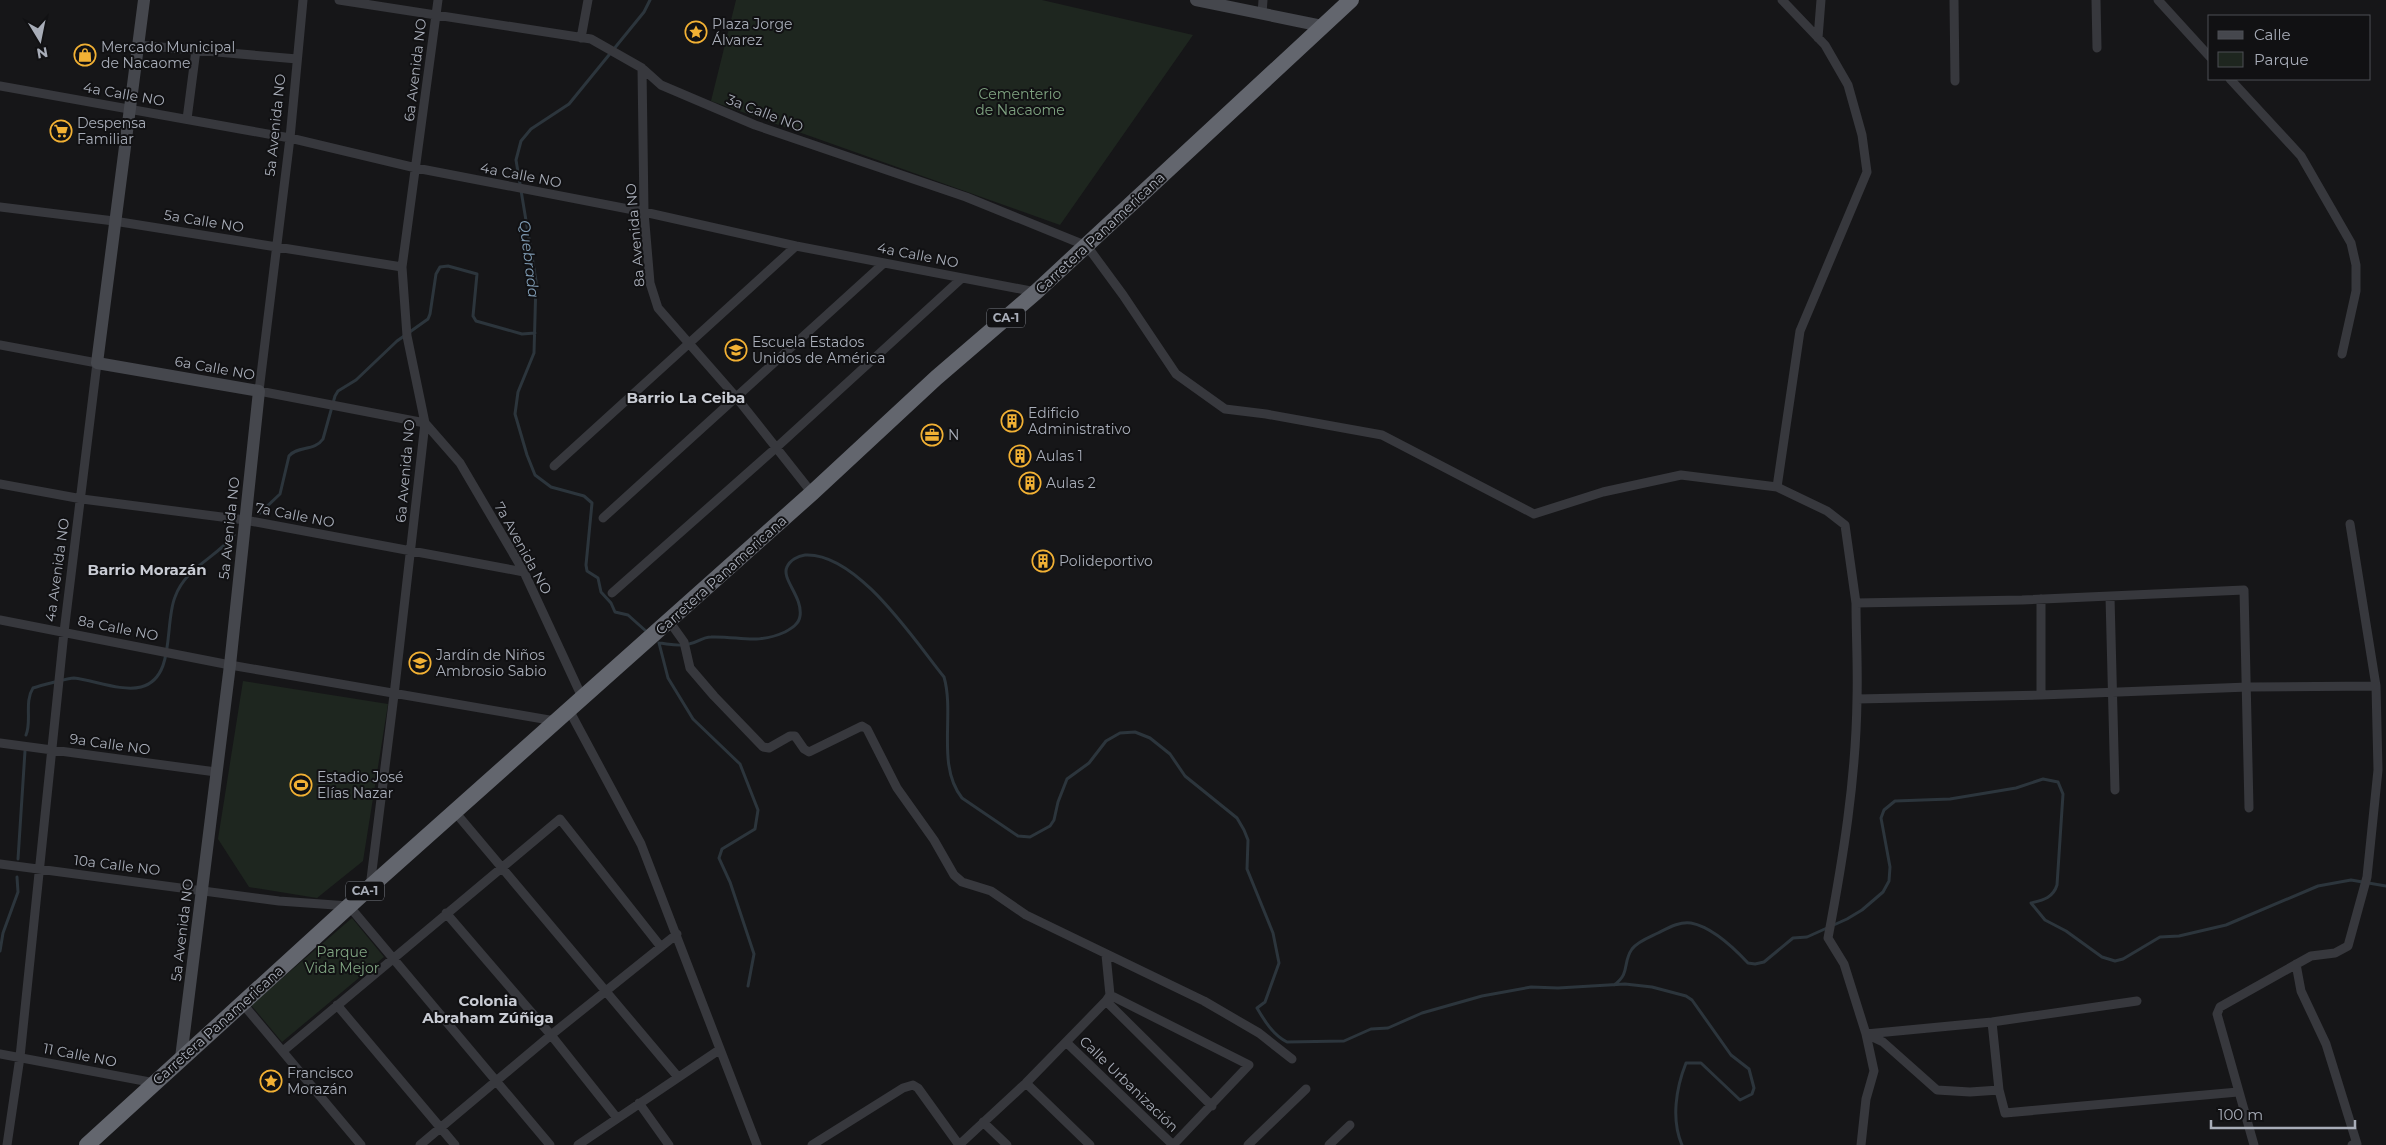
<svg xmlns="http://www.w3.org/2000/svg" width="2386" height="1145" font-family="Montserrat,sans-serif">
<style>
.green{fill:#1e261f}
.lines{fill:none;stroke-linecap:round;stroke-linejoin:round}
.stream{stroke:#2c353c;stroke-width:3}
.street{stroke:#37383d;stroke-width:9}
.secondary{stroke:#45474d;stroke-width:12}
.highway{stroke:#63666e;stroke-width:16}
.labels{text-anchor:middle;stroke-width:4;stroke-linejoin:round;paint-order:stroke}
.shield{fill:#111113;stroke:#7b7e86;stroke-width:1}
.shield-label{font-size:12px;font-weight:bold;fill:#a8adb8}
.poi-label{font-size:14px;fill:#a8adb8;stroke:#111113;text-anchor:start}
.street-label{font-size:14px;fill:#a8adb8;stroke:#111113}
.park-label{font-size:14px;fill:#7fa381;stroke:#111113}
.water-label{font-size:15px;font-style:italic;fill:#7f9bb3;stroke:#111113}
.neighbourhood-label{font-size:15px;font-weight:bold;fill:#c9ccd4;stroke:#111113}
</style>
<rect width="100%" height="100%" fill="#161618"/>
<path class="green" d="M736,0H1042L1193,35L1060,225L711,101Z
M243,681L388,704L363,861L317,898L249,887L218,839Z
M352,918L384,957L282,1042L251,1005Z"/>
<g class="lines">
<path class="stream" d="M260,513L280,494L289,456C297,446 315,451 323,439L335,396L338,391L356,380L397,341L428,319L430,314L436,274L440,267L448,266L477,274L473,316L476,321L522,334L535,333
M647,632L628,615L615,612L611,603L601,592L598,578L587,571L586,565L592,503L584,496L551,487L535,475L527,455L515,414L518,392L534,353L536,281L516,160L521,141L531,129L569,104L644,12L650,0
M659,643C669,644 680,647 689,644C697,643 702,637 711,637C740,636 756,645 785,632C792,628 799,624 800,616C803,597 781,579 787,567C790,560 798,556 805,555C857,552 914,640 944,677C955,715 936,765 962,798L1018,836L1030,837L1050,826L1054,820L1058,802L1067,779L1089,763L1106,741L1120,733L1135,732L1150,738L1170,754L1185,776L1237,818L1244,830L1248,840L1247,869L1273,933L1279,963L1265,1002L1257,1008C1264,1020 1273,1035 1287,1042L1344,1041L1371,1029L1388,1028L1422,1013L1482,996L1531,987L1558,988L1625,984L1652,987L1686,996L1692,1000L1731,1055L1749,1069L1754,1088L1752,1094L1740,1100L1701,1063H1686C1676,1088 1671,1120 1682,1145
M659,643L668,678L693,719L740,764L758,810L755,829L722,849L719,858L730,882L754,954L748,986
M26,735C32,721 24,702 33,688C39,686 69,678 74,678C93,680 122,692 141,687C176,678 164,624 175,597C186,567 216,558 234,535
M18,859L25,751
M0,951L3,933L18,892L17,877
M1614,985C1631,973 1622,963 1632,949C1638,941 1650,937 1658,933C1668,928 1680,921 1691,923C1712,927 1734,948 1748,963L1755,964L1764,962L1793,938L1807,937L1847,919L1862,910L1883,892L1889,881L1890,867L1881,818L1884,810L1895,801L1950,799L2016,788L2043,779L2058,782L2063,794L2057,885C2053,898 2043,900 2031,903L2045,920L2066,931L2102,957L2115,961L2123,959L2160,937L2179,936L2226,925L2318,886L2351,880L2386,886"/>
<path class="street" d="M303,0L290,138L259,391L425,423
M339,0L591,39L642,68L661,85L755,125L966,197L1087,246L1123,295L1176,374L1225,409L1266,414L1382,435L1534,514L1603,492L1681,475L1777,487
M1782,0L1825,45L1848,85L1862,135L1867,172L1800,331L1777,487L1827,511L1845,525L1856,603L2022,600L2244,590L2249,808
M1954,0L1955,81
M2096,0L2097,48
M2158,0L2210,57
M1262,14L1263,0
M581,38L588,0
M1818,38L1821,0
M138,45L297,59
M642,68L644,212L650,283L658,308L736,397L812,493
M2230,79L2301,156L2351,243L2356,265V291L2342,354
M0,86L290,138L416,168L644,212L796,246L1036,292
M187,119L196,50
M0,207L114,221L402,267
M0,345L97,363L64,632L20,1057L7,1145
M425,423L460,463L524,572L582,697
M554,466L796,246
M0,484L82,499L245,520L524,572
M603,518L884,263
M612,593L777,447L962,278
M2110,597L2115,790
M1856,603C1856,635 1858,667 1857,699C1856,779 1843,859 1828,938L1844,964L1866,1034L1883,1042L1937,1090L1970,1092L1999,1090
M0,620L230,665L555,721
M669,621L684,642L690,668L714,696L763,747L769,748L790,736H795L804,749L809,752L862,726L867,729L897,788L934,840L954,875L962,882L991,891L1026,915L1204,1001L1259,1033L1292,1059
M2041,695V599
M1857,699L2041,695L2248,687L2376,686
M569,710L641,844L757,1145
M0,743L216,772
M455,812L678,1077
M0,864L279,901L349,906L550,1145
M370,887L394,695L425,423L407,336L402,267L438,0
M446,913L551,1035L617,1118
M2296,964L2301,991L2326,1044L2357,1144L2352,1145
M1110,995L1249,1065L1173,1145
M1106,1001L1212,1106
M242,1003L361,1145
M337,1005L455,1145
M1992,1022L1999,1090L2005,1113L2238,1092
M1066,1042L1173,1145
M283,1051L560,819L661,947
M0,1054L155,1083
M1026,1083L1090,1145
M639,1103L669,1145
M983,1122L1007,1145
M420,1145L551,1035L677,934
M578,1145L719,1050
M812,1145L903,1088L913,1085L918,1088L959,1145
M959,1145L1026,1083L1106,1001L1110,995L1106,955
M1248,1145L1306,1089
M1329,1145L1350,1125
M1861,1145L1866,1099L1874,1071L1866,1034L1992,1022L2137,1001
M2254,1145L2217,1014L2220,1007L2311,956L2335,953L2348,946L2367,877L2378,770L2376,686L2350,524"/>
<path class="secondary" d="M144,0L97,363L259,391L230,665L181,1058
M1196,0L1322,26"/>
<path class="highway" d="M87,1145L370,887L812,493L936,378L1036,292L1351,0"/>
</g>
<defs>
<g id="sight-ring" transform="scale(1.125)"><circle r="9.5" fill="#111113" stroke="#f2b134" stroke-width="1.5"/><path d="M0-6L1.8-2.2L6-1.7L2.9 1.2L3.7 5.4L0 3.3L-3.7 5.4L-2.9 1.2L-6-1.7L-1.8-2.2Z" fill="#f2b134"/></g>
<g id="shop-ring" transform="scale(1.125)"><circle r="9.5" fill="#111113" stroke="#f2b134" stroke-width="1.5"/><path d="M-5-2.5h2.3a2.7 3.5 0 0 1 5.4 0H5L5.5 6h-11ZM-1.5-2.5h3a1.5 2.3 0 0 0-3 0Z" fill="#f2b134"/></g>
<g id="supermarket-ring" transform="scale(1.125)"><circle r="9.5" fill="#111113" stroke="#f2b134" stroke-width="1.5"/><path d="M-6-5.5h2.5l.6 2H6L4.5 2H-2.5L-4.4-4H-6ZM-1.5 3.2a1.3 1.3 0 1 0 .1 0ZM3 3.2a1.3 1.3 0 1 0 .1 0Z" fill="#f2b134"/></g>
<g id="school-ring" transform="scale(1.125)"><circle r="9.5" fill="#111113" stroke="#f2b134" stroke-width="1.5"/><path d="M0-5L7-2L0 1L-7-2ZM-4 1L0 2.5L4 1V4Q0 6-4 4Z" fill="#f2b134"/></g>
<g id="building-ring" transform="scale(1.125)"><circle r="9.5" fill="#111113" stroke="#f2b134" stroke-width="1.5"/><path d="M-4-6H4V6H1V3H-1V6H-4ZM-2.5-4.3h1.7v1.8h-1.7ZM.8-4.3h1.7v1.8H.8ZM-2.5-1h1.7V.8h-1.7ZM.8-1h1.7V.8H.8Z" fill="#f2b134"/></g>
<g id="office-ring" transform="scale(1.125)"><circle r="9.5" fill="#111113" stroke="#f2b134" stroke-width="1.5"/><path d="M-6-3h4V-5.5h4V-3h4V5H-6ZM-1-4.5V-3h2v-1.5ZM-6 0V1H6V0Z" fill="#f2b134"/></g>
<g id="stadium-ring" transform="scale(1.125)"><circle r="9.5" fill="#111113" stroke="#f2b134" stroke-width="1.5"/><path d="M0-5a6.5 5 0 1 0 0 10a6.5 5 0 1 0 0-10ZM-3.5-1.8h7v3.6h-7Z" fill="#f2b134"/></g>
</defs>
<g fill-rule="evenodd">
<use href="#sight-ring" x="696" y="32"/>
<use href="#shop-ring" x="85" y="55"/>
<use href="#supermarket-ring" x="61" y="131"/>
<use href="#school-ring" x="736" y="350"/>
<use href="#building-ring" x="1012" y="421"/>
<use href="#office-ring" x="932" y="435"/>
<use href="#building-ring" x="1020" y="456"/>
<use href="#building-ring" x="1030" y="483"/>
<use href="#building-ring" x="1043" y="561"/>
<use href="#school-ring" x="420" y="663"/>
<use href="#stadium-ring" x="301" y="785"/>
<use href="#sight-ring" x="271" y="1081"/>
</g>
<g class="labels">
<g class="shield">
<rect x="987" y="308.5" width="38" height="19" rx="4"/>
<rect x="346" y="881.5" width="38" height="19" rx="4"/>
</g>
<g class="shield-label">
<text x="1006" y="322">CA-1</text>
<text x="365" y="895">CA-1</text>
</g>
<g class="poi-label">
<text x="712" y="29">Plaza Jorge<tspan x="712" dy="16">Álvarez</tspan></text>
<text x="101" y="52">Mercado Municipal<tspan x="101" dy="16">de Nacaome</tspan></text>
<text x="77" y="128">Despensa<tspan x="77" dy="16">Familiar</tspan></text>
<text x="752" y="347">Escuela Estados<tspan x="752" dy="16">Unidos de América</tspan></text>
<text x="1028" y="418">Edificio<tspan x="1028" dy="16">Administrativo</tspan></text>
<text x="948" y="440">N</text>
<text x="1036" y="461">Aulas 1</text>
<text x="1046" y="488">Aulas 2</text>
<text x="1059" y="566">Polideportivo</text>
<text x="436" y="660">Jardín de Niños<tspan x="436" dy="16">Ambrosio Sabio</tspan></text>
<text x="317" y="782">Estadio José<tspan x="317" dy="16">Elías Nazar</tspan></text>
<text x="287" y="1078">Francisco<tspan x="287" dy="16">Morazán</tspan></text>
</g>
<g class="street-label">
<text transform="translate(415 70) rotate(-83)" y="5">6a Avenida NO</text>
<text transform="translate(124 94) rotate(10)" y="5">4a Calle NO</text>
<text transform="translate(765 113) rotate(21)" y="5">3a Calle NO</text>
<text transform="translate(275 125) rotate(-84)" y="5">5a Avenida NO</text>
<text transform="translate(521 175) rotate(11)" y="5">4a Calle NO</text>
<text transform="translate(204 221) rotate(9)" y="5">5a Calle NO</text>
<text transform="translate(1100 233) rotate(-43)" y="5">Carretera Panamericana</text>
<text transform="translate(635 235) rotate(-95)" y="5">8a Avenida NO</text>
<text transform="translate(918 255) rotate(11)" y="5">4a Calle NO</text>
<text transform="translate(215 368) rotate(10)" y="5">6a Calle NO</text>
<text transform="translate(405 471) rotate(-85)" y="5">6a Avenida NO</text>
<text transform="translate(295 515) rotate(11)" y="5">7a Calle NO</text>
<text transform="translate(229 528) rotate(-84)" y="5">5a Avenida NO</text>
<text transform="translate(523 548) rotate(61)" y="5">7a Avenida NO</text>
<text transform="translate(57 570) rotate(-82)" y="5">4a Avenida NO</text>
<text transform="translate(721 575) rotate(-42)" y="5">Carretera Panamericana</text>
<text transform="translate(118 628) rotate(11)" y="5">8a Calle NO</text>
<text transform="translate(110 744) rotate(8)" y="5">9a Calle NO</text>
<text transform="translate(117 865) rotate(7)" y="5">10a Calle NO</text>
<text transform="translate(182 930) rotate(-83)" y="5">5a Avenida NO</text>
<text transform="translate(218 1025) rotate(-42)" y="5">Carretera Panamericana</text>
<text transform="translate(80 1055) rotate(11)" y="5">11 Calle NO</text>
<text transform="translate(1129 1084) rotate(44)" y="5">Calle Urbanización</text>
</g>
<g class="park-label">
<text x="1020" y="99">Cementerio<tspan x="1020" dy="16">de Nacaome</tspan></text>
<text x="342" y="957">Parque<tspan x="342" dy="16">Vida Mejor</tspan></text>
</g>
<g class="water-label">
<text transform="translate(529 259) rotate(83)" y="5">Quebrada</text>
</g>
<g class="neighbourhood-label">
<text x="686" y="403">Barrio La Ceiba</text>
<text x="147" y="575">Barrio Morazán</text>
<text x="488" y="1006">Colonia<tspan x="488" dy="17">Abraham Zúñiga</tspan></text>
</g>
</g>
<rect x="2208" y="15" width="162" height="65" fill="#111113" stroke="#4d4f55"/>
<rect x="2218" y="31" width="25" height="8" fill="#45474d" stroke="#4d4f55"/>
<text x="2254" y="40" font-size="15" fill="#a8adb8">Calle</text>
<rect x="2218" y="52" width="25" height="15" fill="#1e261f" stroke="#4d4f55"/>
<text x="2254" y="65" font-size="15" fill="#a8adb8">Parque</text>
<g transform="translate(40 40) rotate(170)" stroke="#111113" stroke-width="4" paint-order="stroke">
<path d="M0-4L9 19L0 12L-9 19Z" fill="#a8adb8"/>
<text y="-8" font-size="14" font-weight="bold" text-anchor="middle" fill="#a8adb8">N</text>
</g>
<path d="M2211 1120v8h144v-8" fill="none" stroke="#a8adb8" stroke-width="2.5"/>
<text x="2218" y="1120" font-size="15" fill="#a8adb8" stroke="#111113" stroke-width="4" paint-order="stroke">100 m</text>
</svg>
